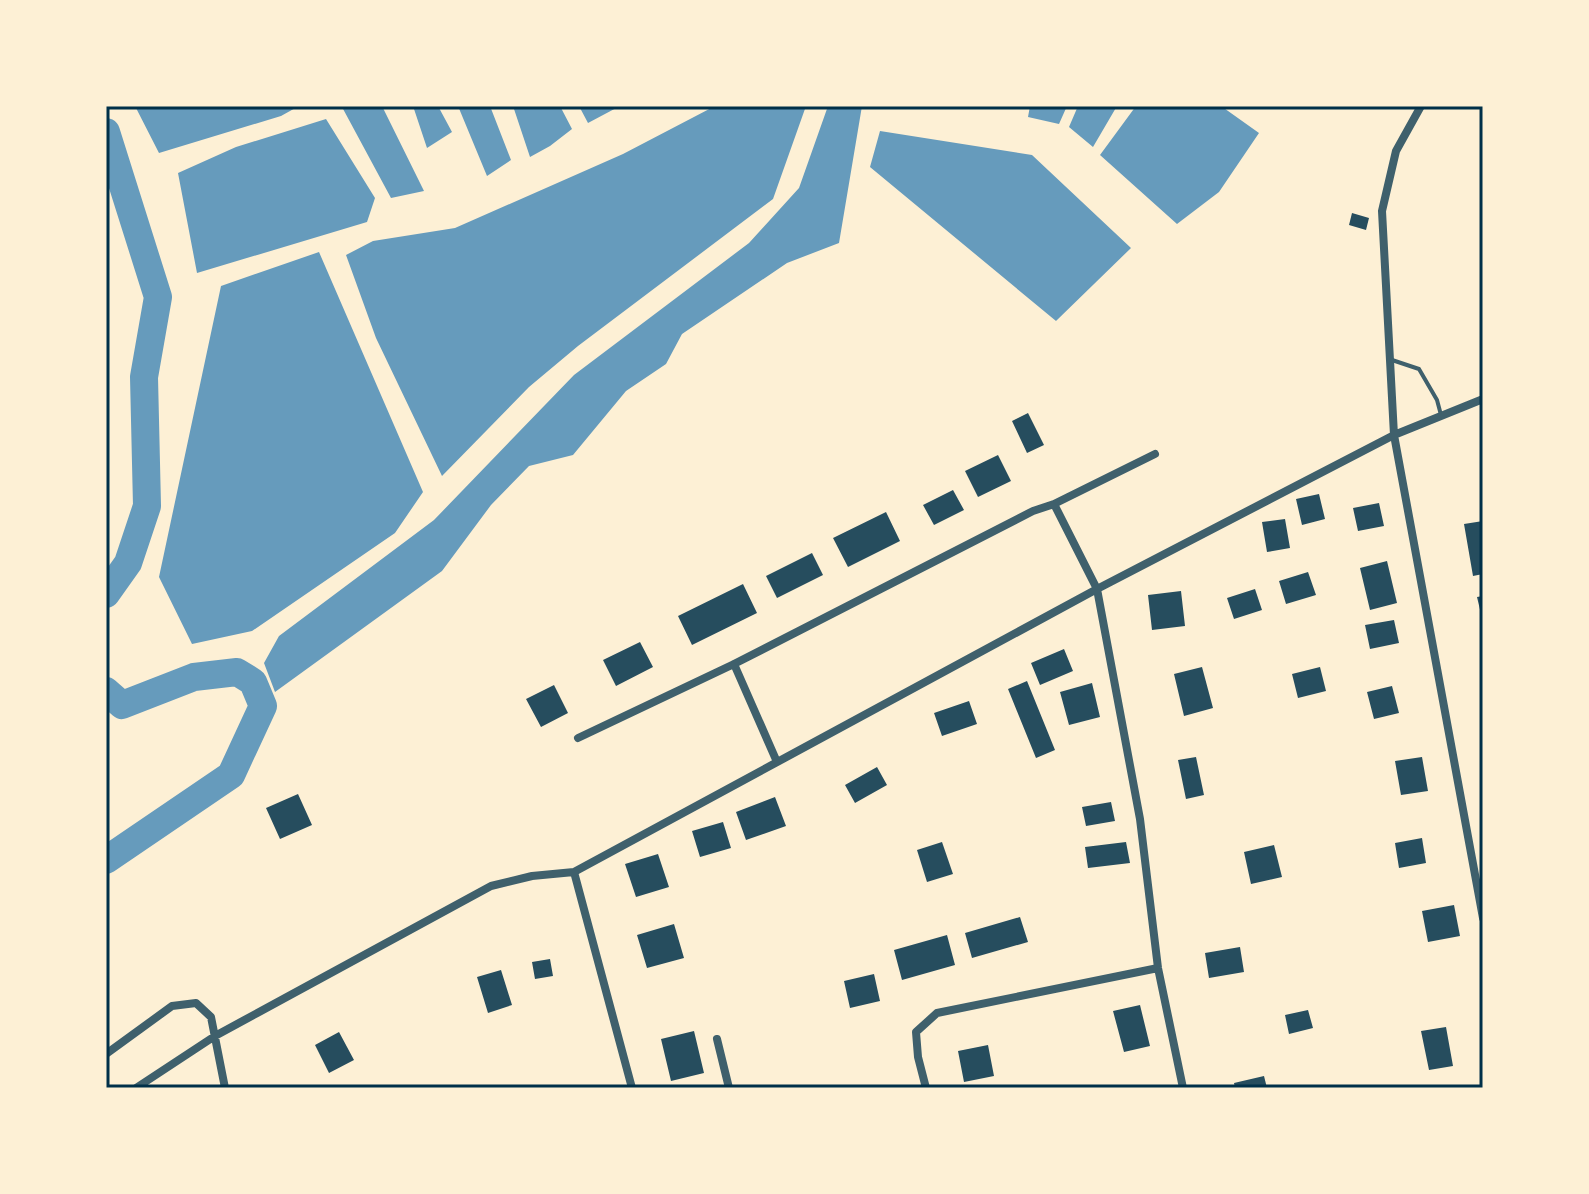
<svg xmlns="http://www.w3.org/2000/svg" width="1589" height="1194" font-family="Inter,sans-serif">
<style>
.water{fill:#669bbc}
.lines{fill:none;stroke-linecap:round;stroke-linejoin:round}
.river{stroke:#669bbc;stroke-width:28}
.building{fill:#264d5e}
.service{stroke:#3f606c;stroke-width:4}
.minor{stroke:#3f606c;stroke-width:8}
.neatline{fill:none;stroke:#003049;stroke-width:3}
</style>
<rect width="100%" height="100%" fill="#fdf0d5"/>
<path class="water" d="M135,106H299L281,116L159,153Z
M382,106L424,191L391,198L342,107Z
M413,106H438L452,132L427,148Z
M458,106H490L511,160L487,176Z
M513,106H560L572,129L550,146L530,157Z
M579,106H620L588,123Z
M715,106H806L773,199L578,346L529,387L442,476L376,338L346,255L373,241L455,228L623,154Z
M828,106H862L839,243L787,263L682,334L666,364L626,391L573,455L529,466L491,505L442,571L275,692L264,663L279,636L434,520L574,375L749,243L799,188Z
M1030,106H1067L1059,124L1028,117Z
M1078,106H1117L1093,147L1069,127Z
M1136,106H1221L1259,133L1219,192L1177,224L1100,155Z
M326,119L375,198L367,222L197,273L178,173L236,147Z
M880,131L1032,155L1131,248L1056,321L870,167Z
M319,252L423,492L395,533L252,631L192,644L159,577L221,286Z"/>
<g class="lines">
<path class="river" d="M106,132L158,297L144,377L147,506L128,563L106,594
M106,691L122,705L194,677L237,672L253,682L263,706L231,775L106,860"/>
</g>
<path class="building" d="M1352,213L1369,218L1366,230L1349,225Z
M1028,413L1044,445L1027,453L1012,421Z
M998,455L1011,481L978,497L965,471Z
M953,490L964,510L934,525L923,505Z
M1319,494L1325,519L1302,525L1296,499Z
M1379,503L1384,526L1358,531L1353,508Z
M886,512L900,541L848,567L833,538Z
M1285,519L1290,548L1267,552L1262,522Z
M1483,521V574L1473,576L1464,524Z
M812,553L823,575L777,598L766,576Z
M1387,561L1397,603L1370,610L1360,568Z
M1308,572L1316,595L1286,604L1279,581Z
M743,584L757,613L692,645L678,616Z
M1255,589L1262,610L1234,619L1227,598Z
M1181,591L1185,626L1152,630L1148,595Z
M1483,596V618H1482L1477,597Z
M1394,620L1399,643L1370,649L1365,625Z
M640,642L653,667L616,686L603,660Z
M1064,649L1073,671L1040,685L1031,663Z
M1202,667L1213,708L1184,716L1174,674Z
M1320,667L1326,691L1298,698L1292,674Z
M1027,681L1055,750L1036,758L1008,689Z
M1092,683L1100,717L1069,725L1060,692Z
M554,685L568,713L541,727L526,699Z
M1392,686L1399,713L1374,719L1367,692Z
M969,701L977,724L942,736L934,713Z
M1196,757L1204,795L1186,799L1178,760Z
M1422,757L1428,791L1401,795L1395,761Z
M877,767L887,785L855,803L845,785Z
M298,794L312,825L280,839L266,808Z
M775,797L786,826L746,840L736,812Z
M1111,802L1115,821L1086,826L1082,807Z
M723,822L731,848L700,857L692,831Z
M1422,838L1426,863L1399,868L1395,843Z
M942,842L953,874L927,882L917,850Z
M1126,842L1130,863L1088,868L1085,847Z
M1274,845L1282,877L1251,884L1244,852Z
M658,854L669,887L636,897L625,864Z
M1454,905L1460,936L1428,942L1422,911Z
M1020,917L1028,942L972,958L965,933Z
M674,924L684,958L647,968L637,935Z
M947,935L955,965L902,980L894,950Z
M1240,947L1244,972L1209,978L1205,953Z
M550,959L553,976L535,979L532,962Z
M501,970L512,1005L488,1013L477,977Z
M874,974L880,1001L850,1008L844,981Z
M1140,1005L1150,1046L1124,1052L1113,1011Z
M1308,1010L1313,1028L1289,1034L1285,1015Z
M1446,1027L1453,1066L1429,1070L1421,1031Z
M694,1031L704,1073L671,1081L661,1039Z
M339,1032L354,1060L329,1073L315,1045Z
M988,1045L994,1076L964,1082L958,1051Z
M1264,1076L1267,1088H1235L1234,1083Z"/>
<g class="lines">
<path class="service" d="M1392,360L1419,369L1437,400L1441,415"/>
<path class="minor" d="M1421,106L1396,151L1382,211L1394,435L1483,918
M1054,504L1155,454
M734,664L777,762
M578,738L734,664L1033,511L1054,504L1097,589L1140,819L1158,968L1183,1088
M574,872L632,1088
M717,1039L729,1088
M106,1054L172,1006L196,1003L211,1017L225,1088
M136,1088L215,1036L491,886L532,876L574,872L1097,589L1394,435L1483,399
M926,1088L918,1057L916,1032L937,1013L1158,968"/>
</g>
<rect width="1589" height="1194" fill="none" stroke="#fdf0d5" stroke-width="216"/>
<rect x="108" y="108" width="1373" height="978" class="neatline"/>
</svg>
